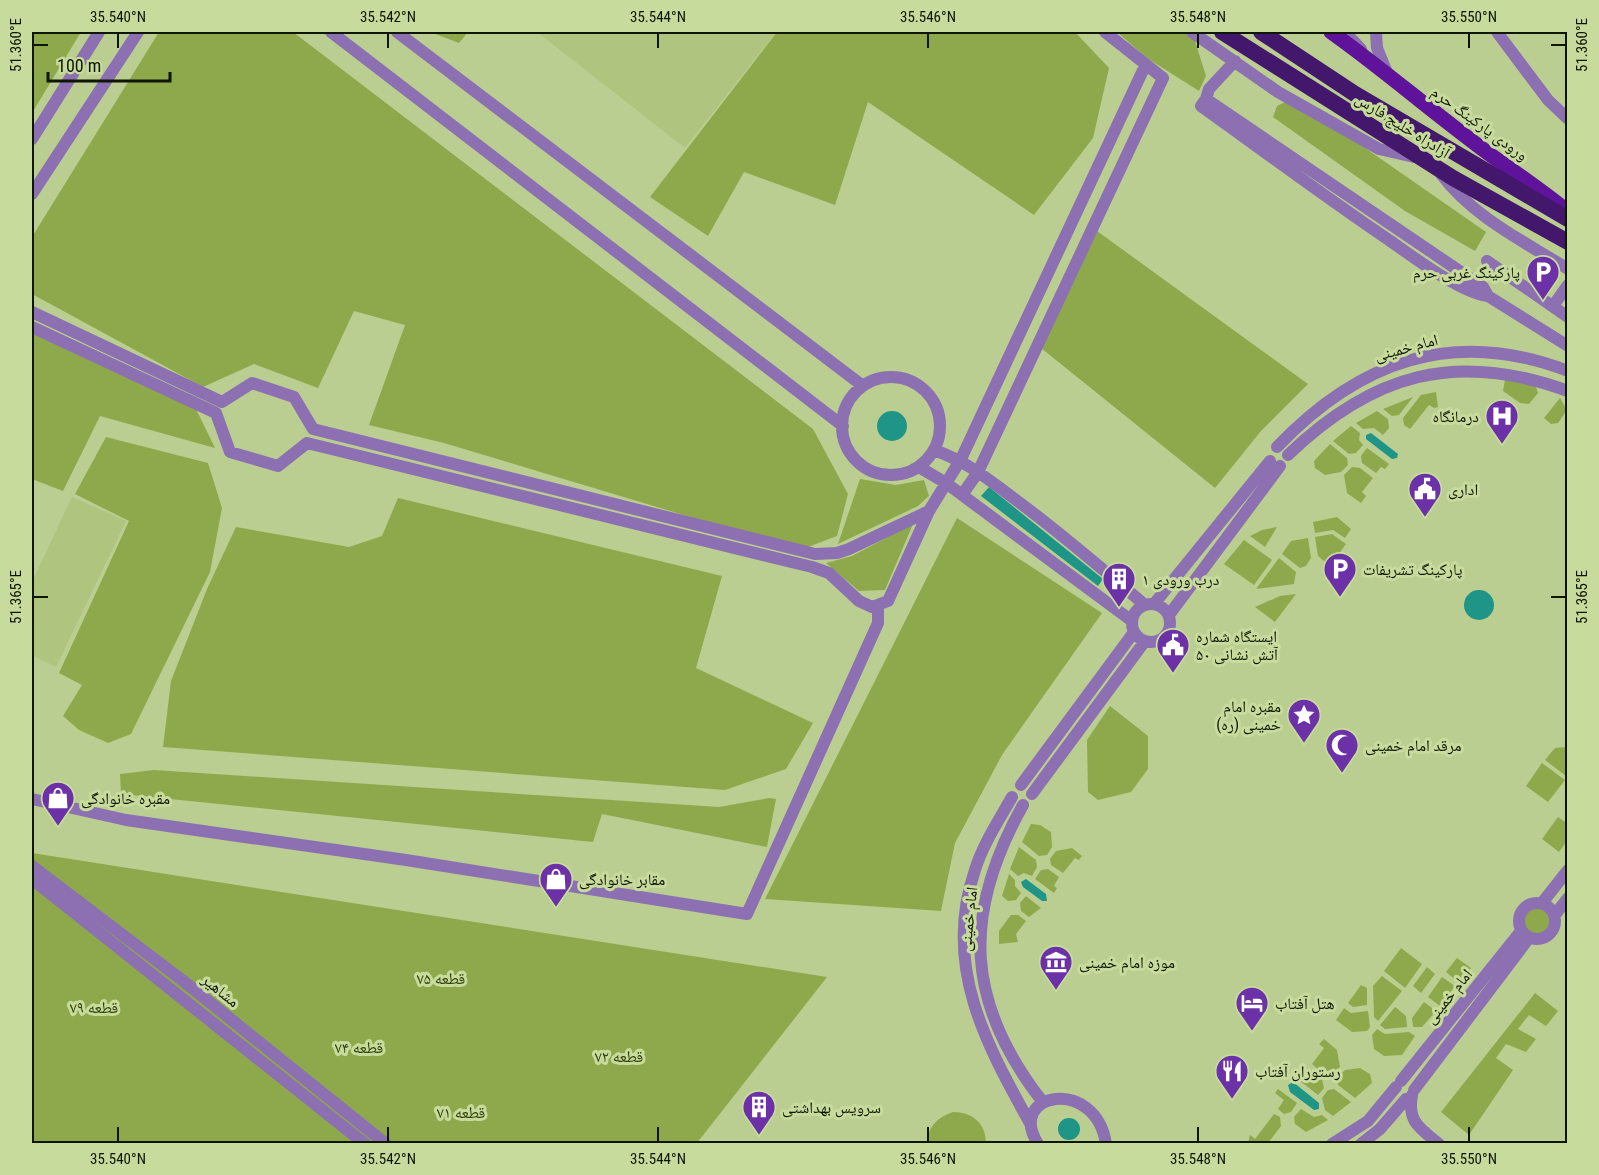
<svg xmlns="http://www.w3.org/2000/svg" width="1599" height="1175" font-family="'Roboto Condensed','Noto Naskh Arabic',sans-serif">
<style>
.built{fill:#aec47f}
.green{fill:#8ea94b}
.water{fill:#1e9587}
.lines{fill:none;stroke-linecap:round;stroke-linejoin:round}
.minor{stroke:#8c70b2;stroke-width:12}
.major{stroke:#5f139a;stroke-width:15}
.highway{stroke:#43186c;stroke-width:16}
.ticks{fill:none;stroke:#0e1501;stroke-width:2}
.labels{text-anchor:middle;stroke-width:6;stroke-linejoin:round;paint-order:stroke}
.street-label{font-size:16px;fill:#0e1501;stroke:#c7db9d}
.poi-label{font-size:16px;fill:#0e1501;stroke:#c7db9d;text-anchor:start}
.park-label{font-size:16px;fill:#334108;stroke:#c7db9d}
.neatline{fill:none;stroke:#0e1501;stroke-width:2}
.ticks-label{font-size:15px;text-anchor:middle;fill:#0e1501}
</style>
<rect width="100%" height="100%" fill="#bace91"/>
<path class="built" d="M537,32H776L685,148Z
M72,497L126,521L56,667L32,655V582Z"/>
<path class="green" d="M32,32H81L32,113Z
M159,32H293L813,429L848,494L837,536L800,550L444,443L369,425L405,325L354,311L318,388L254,364L203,387L32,294V237Z
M430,32H468L459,43Z
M777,32H1075L1109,68L1093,138L1034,215L868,102L835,205L744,172L708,236L650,197Z
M1117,32H1185L1194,38L1206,76L1199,91L1147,58Z
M1287,101L1322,118L1486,232L1475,251L1405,211L1273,117L1277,106Z
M1097,231L1308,384L1261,431L1215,488L1041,348Z
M32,331L196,409L215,448L100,416L63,491L32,479Z
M1505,380L1535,384L1538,393L1529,404L1520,403L1503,391Z
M1436,392L1438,407L1434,408L1429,405L1410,429L1404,425L1403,418L1421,395Z
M1413,397L1399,415L1392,416L1383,409Z
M1560,398L1567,410L1558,423L1551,424L1544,418Z
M1377,411L1388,419L1389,428L1383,435L1374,428L1363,429L1356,423Z
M1351,426L1360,433L1359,440L1363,445L1356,453L1349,454L1333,441Z
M106,437L208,463L222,508L210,572L131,734L108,743L79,730L63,716L82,685L59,673L129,521L75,494Z
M1330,444L1347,458L1348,465L1341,472L1325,475L1315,468L1314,461Z
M1367,448L1389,464L1385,469L1381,467L1376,473L1362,463L1361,456Z
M1352,467L1360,468L1373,478L1362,492L1366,496L1361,503L1347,493L1344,475Z
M860,479L896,485L924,480L929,496L918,506L838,544Z
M398,498L722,576L696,668L813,723L786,769L725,790L163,747L171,681L207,589L236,527L349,547L382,536Z
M1337,517L1351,529L1345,538L1333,530L1315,533L1313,522Z
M957,518L1102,613L1002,755L955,843L941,911L765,899Z
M913,524L885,590L859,591L826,563L852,556Z
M1277,527L1265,547L1250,536L1262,530Z
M1332,534L1346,544L1330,566L1318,556L1315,537Z
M1308,538L1311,558L1306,566L1300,568L1282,554L1291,541Z
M1244,540L1272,560L1254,585L1224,564Z
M1279,558L1296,572L1294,584L1256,589Z
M1296,594L1275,622L1255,607L1280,596Z
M1110,706L1148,736V769L1131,792L1098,800L1088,792L1087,740Z
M1567,747V773L1566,776L1545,760L1555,748Z
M1542,763L1565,780L1548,802L1526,786Z
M154,770L719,807L769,798L776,799L767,847L602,814L593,842L121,794L120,774Z
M1558,817L1568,824L1567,841L1559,852L1542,839Z
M1031,824L1040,825L1051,832L1052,847L1047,855L1039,856L1022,842Z
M1019,847L1036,860L1037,867L1032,876L1024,873L1018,876L1010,869Z
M1072,848L1082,856L1079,860L1075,858L1063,873L1051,865L1050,859L1056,851Z
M32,853L827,977L697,1143L32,1144Z
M1048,869L1059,877L1054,886L1057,888L1054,893L1035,879L1041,870Z
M1009,874L1015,880V886L1021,893L1016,900L1008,901L1002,896Z
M1026,896L1041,908L1029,917L1021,911L1020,903Z
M1523 921a13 13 0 1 1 26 0a13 13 0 1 1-26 0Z
M1011,915H1018L1026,921L1016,934L1018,942L999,944V931Z
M1401,948L1422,964L1405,988L1384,971Z
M1457,958L1471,968L1459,983L1446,972Z
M1427,967L1435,974L1421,993L1413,986Z
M1382,976L1402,991L1378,1021L1374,1017L1373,986Z
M1442,977L1455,986L1440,1006L1428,997Z
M1361,985L1367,988V1005L1353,1007L1348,1003Z
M1535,993L1558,1011L1546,1026L1529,1015L1518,1029L1536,1039L1526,1052L1506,1044L1496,1058L1513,1070L1469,1135L1441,1112Z
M1424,1002L1436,1011L1422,1027H1413L1412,1018Z
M1395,1007L1406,1016L1407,1027L1385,1029L1380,1025Z
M1344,1008L1351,1013L1368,1011L1370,1027L1367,1031L1352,1032L1336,1020Z
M1377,1029L1385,1034L1409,1032L1415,1036L1402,1055L1384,1056L1374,1049L1372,1035Z
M1324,1039L1337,1050L1340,1067L1334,1074L1326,1076L1312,1064L1324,1048L1319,1044Z
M1360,1068L1370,1074L1372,1083L1355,1098L1338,1085L1337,1078L1345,1070Z
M1310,1069L1322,1079L1324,1088L1318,1095L1295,1077L1299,1071L1304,1075Z
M1278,1089L1297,1103L1291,1112L1284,1114L1278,1109L1284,1100L1275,1093Z
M1334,1089L1351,1102L1333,1116L1325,1110L1322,1098L1328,1090Z
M1301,1109L1314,1117L1322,1115L1328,1120L1306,1132L1295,1124L1294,1117Z
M953,1112C972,1112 986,1123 986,1143H928C927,1127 938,1117 953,1112Z
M1274,1114L1280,1117L1281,1126L1268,1143H1248L1250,1135L1255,1139Z"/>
<path class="water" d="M877 426a15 15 0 1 1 30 0a15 15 0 1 1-30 0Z
M1371,433L1398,454L1397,458L1392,459L1366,439V435Z
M989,487L1103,579L1098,586L981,496Z
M1464 605a15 15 0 1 1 30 0a15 15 0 1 1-30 0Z
M1026,879L1046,894L1047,901H1042L1023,887L1021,882Z
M1293,1082L1319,1103V1109L1314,1110L1290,1092L1288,1085Z
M1058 1129a11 11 0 1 1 22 0a11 11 0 1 1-22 0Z"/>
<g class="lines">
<path class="minor" d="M331,32L843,426
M397,32L863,386
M1192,32L1278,92L1379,149L1414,157
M1345,32L1361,49
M1376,32L1377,48L1388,75
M1497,32L1548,100L1568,119
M1206,99L1209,89L1235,61
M32,139L99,32
M1441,174C1472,216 1523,241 1568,269
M32,194L138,32
M1487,261L1568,317
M1488,296L1483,287L1206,99L1201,106C1264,151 1325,197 1389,240C1413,257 1461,293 1488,296L1568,346
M1553,306L1568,285
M32,312L222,402L252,383L294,397L313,429L815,554L837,553L849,549L929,511
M32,327L216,413L230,452L278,466L307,443L812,567L829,573L859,601L872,607L888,601L929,511L961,459L1145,66
M842 426a49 49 0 1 1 98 0a49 49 0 1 1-98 0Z
M1277,447C1359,361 1453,327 1568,371
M934,450C968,462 988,479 1016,500C1061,533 1102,569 1145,605
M1288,455C1372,374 1456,350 1568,391
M919,467L946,483L1132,621
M962,495L978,472L1163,78L1105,32
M1132 623a19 19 0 1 1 38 0a19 19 0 1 1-38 0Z
M1154,604L1270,461
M1169,615L1280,466
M1021,785L1134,632
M1032,794L1145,641
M1012,797C999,820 983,844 975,870C942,965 986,1044 1031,1125
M32,799L126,820L406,860L747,914L878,623V606
M1023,805C962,914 965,1002 1042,1101
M32,866L182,980L386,1144
M32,879L365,1144
M1519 921a18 18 0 1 1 36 0a18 18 0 1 1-36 0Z
M1542,903L1568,870
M1554,916L1568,898
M1401,1081L1521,931
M1414,1090L1529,938
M1412,1095C1407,1122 1420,1128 1439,1144
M1038,1144C1005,1092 1096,1076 1106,1144
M1332,1144L1368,1121L1396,1087
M1361,1144L1380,1129L1406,1099"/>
<path class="major" d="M1331,32C1379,66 1424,105 1472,141C1504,166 1537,186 1568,212"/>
<path class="highway" d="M1222,32L1453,178L1568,242
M1261,32L1355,94L1568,219"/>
</g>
<path class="ticks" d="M118,33V48M388,33V48M658,33V48M928,33V48M1198,33V48M1469,33V48M33,45H48M1551,45H1566M33,597H48M1551,597H1566M118,1127V1142M388,1127V1142M658,1127V1142M928,1127V1142M1198,1127V1142M1469,1127V1142"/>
<defs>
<g id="parking-pin" transform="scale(1.725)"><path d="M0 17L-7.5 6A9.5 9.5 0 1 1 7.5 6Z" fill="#6d31a7" stroke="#c7db9d"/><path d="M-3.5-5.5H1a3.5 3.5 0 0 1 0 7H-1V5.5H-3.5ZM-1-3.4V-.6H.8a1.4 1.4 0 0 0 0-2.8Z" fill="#fff"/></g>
<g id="hospital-pin" transform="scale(1.725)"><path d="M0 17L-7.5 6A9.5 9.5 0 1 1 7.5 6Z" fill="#6d31a7" stroke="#c7db9d"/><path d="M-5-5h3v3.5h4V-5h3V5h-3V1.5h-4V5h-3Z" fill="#fff"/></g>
<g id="civic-pin" transform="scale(1.725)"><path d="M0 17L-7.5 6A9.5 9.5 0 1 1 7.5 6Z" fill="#6d31a7" stroke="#c7db9d"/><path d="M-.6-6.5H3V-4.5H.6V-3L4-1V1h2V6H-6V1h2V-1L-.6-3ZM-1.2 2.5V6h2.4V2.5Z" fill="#fff"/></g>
<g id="building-pin" transform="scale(1.725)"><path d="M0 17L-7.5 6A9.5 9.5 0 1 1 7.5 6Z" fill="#6d31a7" stroke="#c7db9d"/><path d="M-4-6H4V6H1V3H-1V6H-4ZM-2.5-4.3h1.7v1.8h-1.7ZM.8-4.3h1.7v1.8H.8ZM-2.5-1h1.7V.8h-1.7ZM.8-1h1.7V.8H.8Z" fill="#fff"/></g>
<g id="sight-pin" transform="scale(1.725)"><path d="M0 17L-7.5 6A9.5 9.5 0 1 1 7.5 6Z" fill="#6d31a7" stroke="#c7db9d"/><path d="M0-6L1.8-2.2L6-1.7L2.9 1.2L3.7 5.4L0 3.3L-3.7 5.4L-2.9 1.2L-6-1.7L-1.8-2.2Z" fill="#fff"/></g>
<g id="mosque-pin" transform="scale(1.725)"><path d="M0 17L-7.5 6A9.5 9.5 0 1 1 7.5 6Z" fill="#6d31a7" stroke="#c7db9d"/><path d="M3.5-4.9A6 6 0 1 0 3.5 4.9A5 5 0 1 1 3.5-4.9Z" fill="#fff"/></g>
<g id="shop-pin" transform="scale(1.725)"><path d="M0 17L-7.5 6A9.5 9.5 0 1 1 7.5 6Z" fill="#6d31a7" stroke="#c7db9d"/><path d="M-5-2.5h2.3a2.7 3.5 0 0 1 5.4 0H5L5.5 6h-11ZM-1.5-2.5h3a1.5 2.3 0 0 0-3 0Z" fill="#fff"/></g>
<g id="museum-pin" transform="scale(1.725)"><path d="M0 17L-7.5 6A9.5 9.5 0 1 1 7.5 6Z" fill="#6d31a7" stroke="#c7db9d"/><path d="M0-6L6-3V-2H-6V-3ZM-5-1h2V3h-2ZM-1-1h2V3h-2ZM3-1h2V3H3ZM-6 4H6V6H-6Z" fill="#fff"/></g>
<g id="hotel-pin" transform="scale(1.725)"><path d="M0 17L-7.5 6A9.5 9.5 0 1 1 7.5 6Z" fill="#6d31a7" stroke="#c7db9d"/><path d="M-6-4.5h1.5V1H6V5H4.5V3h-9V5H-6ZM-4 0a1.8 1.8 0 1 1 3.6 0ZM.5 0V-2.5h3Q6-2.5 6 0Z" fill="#fff"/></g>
<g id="restaurant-pin" transform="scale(1.725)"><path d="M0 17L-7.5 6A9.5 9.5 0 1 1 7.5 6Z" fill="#6d31a7" stroke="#c7db9d"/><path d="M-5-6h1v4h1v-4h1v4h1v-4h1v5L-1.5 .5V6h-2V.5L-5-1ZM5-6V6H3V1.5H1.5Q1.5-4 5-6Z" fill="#fff"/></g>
</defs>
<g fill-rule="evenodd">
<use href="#parking-pin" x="1543" y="272"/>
<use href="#hospital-pin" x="1502" y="416"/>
<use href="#civic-pin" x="1425" y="489"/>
<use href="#parking-pin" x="1340" y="569"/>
<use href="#building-pin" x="1119" y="579"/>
<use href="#civic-pin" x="1173" y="645"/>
<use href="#sight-pin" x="1304" y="715"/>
<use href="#mosque-pin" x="1342" y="745"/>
<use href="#shop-pin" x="58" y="798"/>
<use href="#shop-pin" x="556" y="879"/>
<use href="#museum-pin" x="1056" y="962"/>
<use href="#hotel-pin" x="1252" y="1003"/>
<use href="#restaurant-pin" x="1232" y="1071"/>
<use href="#building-pin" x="759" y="1107"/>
</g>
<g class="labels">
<g class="street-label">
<text transform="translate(1480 123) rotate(36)" y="6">ورودی پارکینگ حرم</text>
<text transform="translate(1403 125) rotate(32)" y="6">آزادراه خلیج فارس</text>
<text transform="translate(1406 347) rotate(-15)" y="6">امام خمینی</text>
<text transform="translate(968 919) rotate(-84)" y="6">امام خمینی</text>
<text transform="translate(221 990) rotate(39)" y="6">مشاهیر</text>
<text transform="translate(1448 996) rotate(-51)" y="6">امام خمینی</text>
</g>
<g class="poi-label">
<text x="1520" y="278" text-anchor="end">پارکینگ غربی حرم</text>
<text x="1479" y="422" text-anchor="end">درمانگاه</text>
<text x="1448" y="495">اداری</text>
<text x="1363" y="575">پارکینگ تشریفات</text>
<text x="1142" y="585">درب ورودی ۱</text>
<text x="1196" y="642">ایستگاه شماره<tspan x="1196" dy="18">۵۰ آتش نشانی</tspan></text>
<text x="1281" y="712" text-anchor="end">مقبره امام<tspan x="1281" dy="18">خمینی (ره)</tspan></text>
<text x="1365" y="751">مرقد امام خمینی</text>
<text x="81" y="804">مقبره خانوادگی</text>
<text x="579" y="885">مقابر خانوادگی</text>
<text x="1079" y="968">موزه امام خمینی</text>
<text x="1275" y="1009">هتل آفتاب</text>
<text x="1255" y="1077">رستوران آفتاب</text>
<text x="782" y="1113">سرویس بهداشتی</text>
</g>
<g class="park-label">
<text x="441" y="984">قطعه ۷۵</text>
<text x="94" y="1013">قطعه ۷۹</text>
<text x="359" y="1053">قطعه ۷۴</text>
<text x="619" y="1062">قطعه ۷۲</text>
<text x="461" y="1118">قطعه ۷۱</text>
</g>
</g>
<rect width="1599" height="1175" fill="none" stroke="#c7db9d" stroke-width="66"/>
<path d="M48 72v9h122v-9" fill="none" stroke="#0e1501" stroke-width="3"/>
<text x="57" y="72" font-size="18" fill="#0e1501" stroke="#c7db9d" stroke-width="4.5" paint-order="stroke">100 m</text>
<rect x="33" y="33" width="1533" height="1109" class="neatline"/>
<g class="ticks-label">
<text x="118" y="22">35.540°N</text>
<text x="388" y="22">35.542°N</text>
<text x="658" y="22">35.544°N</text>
<text x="928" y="22">35.546°N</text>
<text x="1198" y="22">35.548°N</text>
<text x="1469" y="22">35.550°N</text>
<text transform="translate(1582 45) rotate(-90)" y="5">51.360°E</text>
<text transform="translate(16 45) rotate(-90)" y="5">51.360°E</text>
<text transform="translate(1582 597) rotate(-90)" y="5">51.365°E</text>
<text transform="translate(16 597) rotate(-90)" y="5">51.365°E</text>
<text x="118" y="1164">35.540°N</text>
<text x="388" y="1164">35.542°N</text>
<text x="658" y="1164">35.544°N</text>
<text x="928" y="1164">35.546°N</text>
<text x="1198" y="1164">35.548°N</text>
<text x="1469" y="1164">35.550°N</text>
</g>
</svg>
